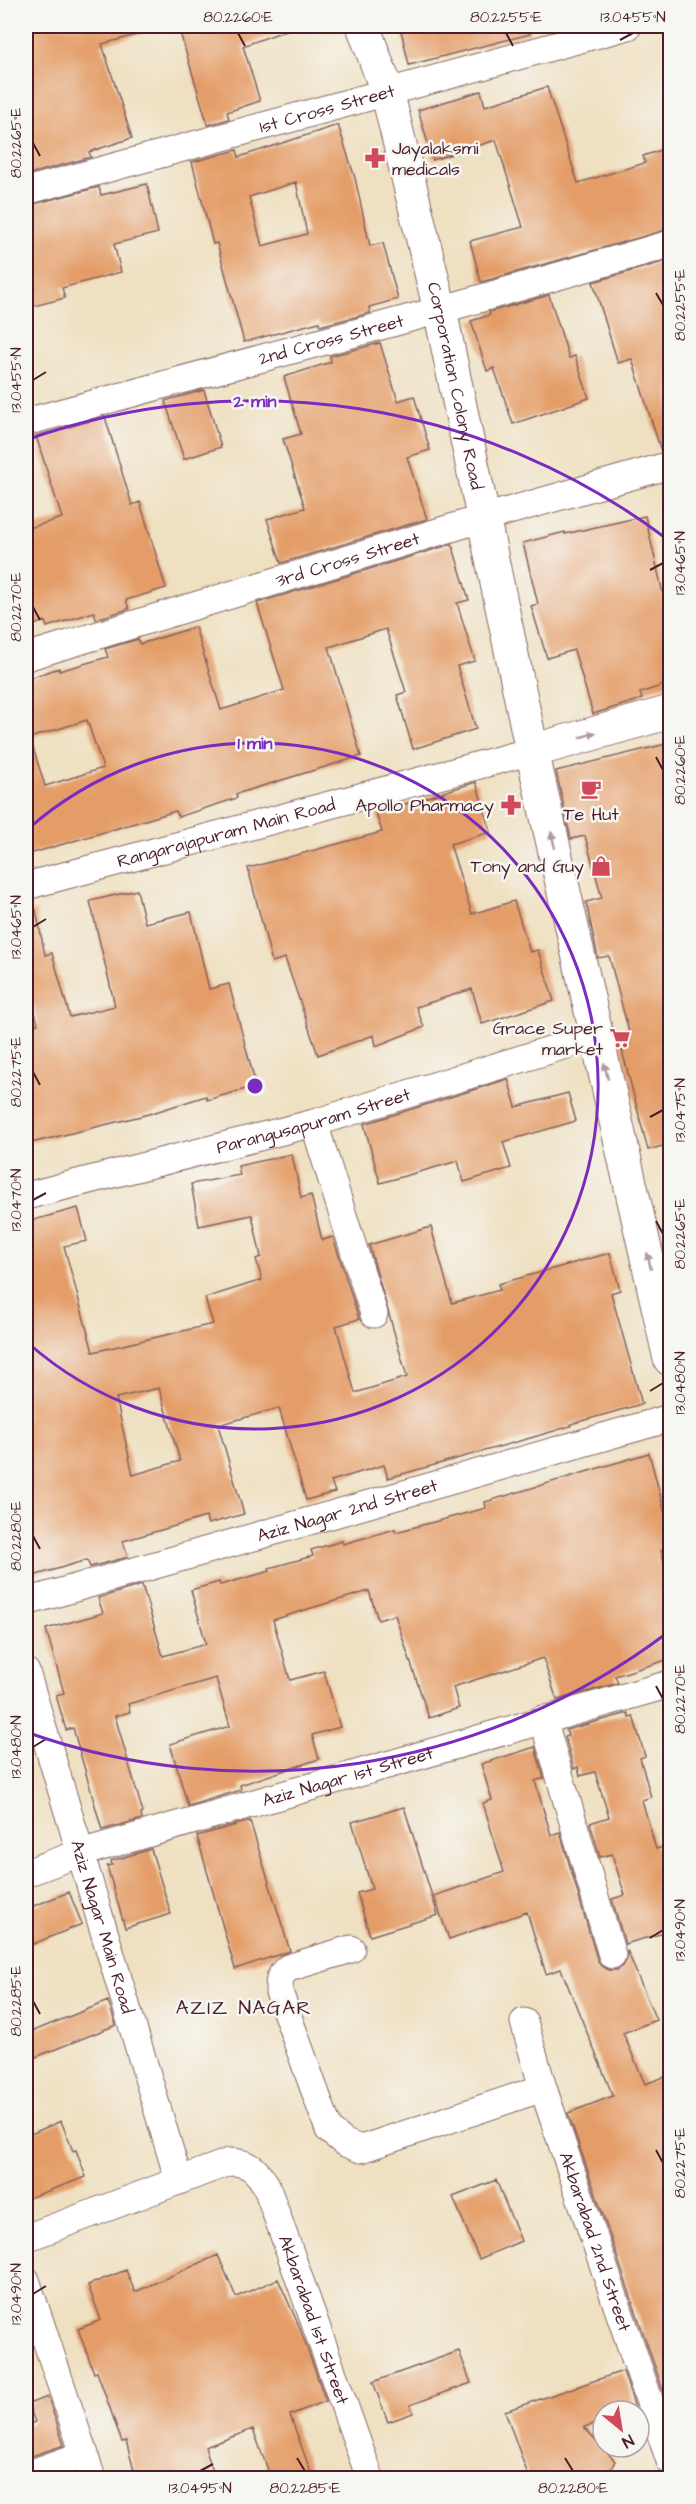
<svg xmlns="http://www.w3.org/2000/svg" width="696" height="2504" font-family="'Architects Daughter',sans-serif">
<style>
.building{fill:#e49d68;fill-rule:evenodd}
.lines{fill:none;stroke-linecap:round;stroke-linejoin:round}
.street-casing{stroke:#846360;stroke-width:29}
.secondary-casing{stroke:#846360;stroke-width:35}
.street{stroke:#fff;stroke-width:27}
.secondary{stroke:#fff;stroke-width:33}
.oneway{fill:#ae9aa0}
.ticks{fill:none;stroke:#4a1f2b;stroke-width:2}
.ring{fill:none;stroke:#7b2cbf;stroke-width:3}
.labels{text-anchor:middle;stroke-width:5;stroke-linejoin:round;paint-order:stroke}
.street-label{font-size:18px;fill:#4a1f2b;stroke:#f6f6f2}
.poi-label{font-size:18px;fill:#4a1f2b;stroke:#f6f6f2;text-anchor:end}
.neighbourhood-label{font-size:20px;letter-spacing:1.5px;fill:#4a1f2b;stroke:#f6f6f2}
.centre{fill:#7b2cbf;stroke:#f6f6f2;stroke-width:3}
.ring-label{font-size:18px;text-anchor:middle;font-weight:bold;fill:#7b2cbf;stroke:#f6f6f2;stroke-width:5;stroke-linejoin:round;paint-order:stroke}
.neatline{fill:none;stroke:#4a1f2b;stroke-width:2}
.ticks-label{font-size:15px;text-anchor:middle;fill:#4a1f2b}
</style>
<rect width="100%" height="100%" fill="#f6f6f2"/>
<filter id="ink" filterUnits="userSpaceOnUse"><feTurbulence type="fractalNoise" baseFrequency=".0167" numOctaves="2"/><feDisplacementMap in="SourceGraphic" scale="12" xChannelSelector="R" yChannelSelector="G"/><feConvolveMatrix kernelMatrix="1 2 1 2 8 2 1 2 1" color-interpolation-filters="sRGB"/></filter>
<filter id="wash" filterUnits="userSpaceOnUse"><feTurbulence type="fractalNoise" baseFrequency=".008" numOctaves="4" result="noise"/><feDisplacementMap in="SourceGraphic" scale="24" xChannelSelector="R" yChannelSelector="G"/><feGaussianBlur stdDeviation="1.35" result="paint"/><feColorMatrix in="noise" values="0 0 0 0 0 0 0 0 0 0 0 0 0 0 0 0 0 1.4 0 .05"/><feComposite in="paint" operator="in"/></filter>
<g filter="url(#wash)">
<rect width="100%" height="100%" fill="#efe0c1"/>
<g id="blocks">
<path class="building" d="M26,26H143L144,33L102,44L132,138L89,152L91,157L26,175Z
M178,26H291L292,28L243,46L260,101L227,112L229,119L208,125Z
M400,26H529L530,34L409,65Z
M547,87L578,183L645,163L643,156L670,147V229L481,282L470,241L523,227L496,140L433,160L418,110L481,91L485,106Z
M338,125L355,178L370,246L383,243L398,299L369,307L370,313L320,326L319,322L244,342L217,243L213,244L192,162L237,150L239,157ZM296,182L307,234L262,246L249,197Z
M147,184L158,233L114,244L121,272L62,288L65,298L26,308V206L99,187L101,195Z
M670,260V450L661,451L632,359L618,363L593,282Z
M549,295L569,358L575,356L589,398L513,424L494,368L487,371L471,321L490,315L489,312Z
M380,343L398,401L414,396L430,450L407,457L427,519L281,563L267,519L305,508L283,439L301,434L284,377L331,362L330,356Z
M204,390L221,447L184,459L165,401Z
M105,417L132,505L140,502L166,588L126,600L129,609L96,619L94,612L47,627L45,621L26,628V583L33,581L26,558V529L62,518L36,436Z
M645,516L665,602L670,600V683L640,693L642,699L593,714L574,650L547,658L531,606L538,604L523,543L565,532V534Z
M452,544L469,600L457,603L475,661L457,666L476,729L413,749L397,695L406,692L386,629L329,647L361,756L236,794L237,798L178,817L176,811L26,855V742L31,741L45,786L103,768L87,720L26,739V679L59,668V671L108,657L105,649L138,639L140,644L195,627L221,710L284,690L257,603Z
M670,743V1144L648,1150L618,1035L629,1032L609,956L598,958L586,902L602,898L585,836L571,839L556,771Z
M476,782L491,832L450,844L472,914L514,901L530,952L538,950L554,1001L482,1024L472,989L416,1007L424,1027L376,1046L374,1035L318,1055L285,958L272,962L248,868L382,832L376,813Z
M137,890L145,923L191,912L209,989L229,984L256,1086L207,1100L206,1096L149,1114L31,1143L26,1119V1027L38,1024L26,980V911L36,910L45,955L52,953L70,1017L115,1006L90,901Z
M508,1079L516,1107L568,1093L576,1121L503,1142L511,1168L464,1182L458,1161L380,1183L364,1124Z
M292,1154L301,1198L311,1195L322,1240L333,1237L359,1319L336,1326L355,1393L407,1377L369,1245L431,1227L452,1303L500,1290L498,1284L610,1253L620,1290L611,1293L642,1404L571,1424V1426L527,1439L388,1478L384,1465L331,1481L335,1492L306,1500L279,1408L218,1425L244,1514L208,1524L206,1517L123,1541L128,1557L90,1567L87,1560L30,1577L26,1563V1222L78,1208L87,1241L64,1246L93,1352L213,1324L205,1298L262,1280L256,1259L261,1257L252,1215L199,1226L191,1184L240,1175L238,1166ZM159,1388L180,1461L133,1475L116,1398Z
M649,1453L670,1532V1547L661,1550L670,1583V1659L615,1676L618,1683L557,1700L543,1658L453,1687L459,1708L429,1718L395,1615L378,1620L369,1591L321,1605L273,1620L290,1680L324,1671L340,1727L312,1735L319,1759L240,1785L241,1790L188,1806L170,1744L230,1726L216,1678L128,1704L130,1712L115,1716L143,1813L141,1814L142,1819L102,1830L73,1728L66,1730L56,1695L64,1693L46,1629L103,1613L98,1598L142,1585L163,1656L206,1644L191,1590L219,1582L220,1585L270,1571L269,1568L313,1556L311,1550L342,1541L343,1544L395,1529L396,1532L486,1508L485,1502Z
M628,1713L629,1717L633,1716L645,1756L640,1758L651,1797L642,1800L656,1849L670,1845V1931L625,1944L612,1899L625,1895L612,1854L600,1857L590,1823L609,1817L595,1772L580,1776L578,1767L574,1769L565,1737L568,1736L566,1730Z
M535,1747L544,1778L535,1781L551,1835L560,1832L597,1959L601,1966L608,1970H617L623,1966L627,1959V1950L656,2020L623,2033L645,2084L670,2075V2411L568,2113L613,2096L561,1969L546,1974L527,1912L449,1939L434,1896L504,1872L483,1803L492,1800L481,1764Z
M404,1807L438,1915L370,1936L357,1893L372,1889L352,1822Z
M250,1821L290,1951L235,1969L197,1836Z
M151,1849L171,1914L125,1928L107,1866L112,1865L111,1861Z
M69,1892L82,1924L26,1947V1909Z
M108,2001L116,2025L36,2057L26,2034Z
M61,2121L73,2151L76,2150L86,2177L26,2199V2136Z
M496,2180L521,2241L479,2259L453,2197Z
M218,2255L236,2297L278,2279L299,2326L326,2401L290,2415L313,2478H271L253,2429L205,2447L215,2478H136L126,2441L122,2442L97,2372L94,2373L78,2329L101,2320L88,2285L126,2270L135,2292Z
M459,2351L471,2383L410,2405L413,2413L388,2422L373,2382Z
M623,2371L636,2411H603V2421L584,2427L615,2461L606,2478H529L505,2411Z
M48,2397L64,2445L26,2458V2425L35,2422L28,2404Z"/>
</g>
</g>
<g filter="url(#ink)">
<use href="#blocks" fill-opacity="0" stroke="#846360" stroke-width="1.5"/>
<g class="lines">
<g class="street-casing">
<g id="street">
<path id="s1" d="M26,191L628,26"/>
<path id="s2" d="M26,422L440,310L670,244"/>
<path id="s3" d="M26,657L484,518L670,465"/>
<path id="s4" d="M26,886L532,751"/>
<path d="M314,1123L374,1314"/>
<path id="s5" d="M26,1196L314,1123L598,1035"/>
<path id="s6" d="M26,1602L670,1418"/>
<path id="s7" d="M26,1672L179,2181"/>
<path d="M543,1719L612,1955"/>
<path id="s8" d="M26,1873L80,1853L670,1684"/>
<path d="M351,1949L288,1968C279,1975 279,1981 279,1992L329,2130L345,2143L361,2149L543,2088"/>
<path id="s9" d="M524,2022L543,2088L670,2461"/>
<path id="s10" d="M26,2238L229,2162C249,2162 256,2169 266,2185L370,2478"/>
<path d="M26,2280L92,2478"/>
<path d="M26,2475L85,2454"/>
</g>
</g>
<g class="secondary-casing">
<g id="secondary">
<path id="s11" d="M363,26L387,91L440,310L532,751L670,1359"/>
<path d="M532,751L670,712"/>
</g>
</g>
<use href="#street" class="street"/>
<use href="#secondary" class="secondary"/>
</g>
<defs><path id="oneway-solid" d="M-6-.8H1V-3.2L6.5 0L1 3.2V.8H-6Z" transform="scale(1.5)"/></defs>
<g class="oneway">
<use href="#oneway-solid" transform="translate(588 735) rotate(-16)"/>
<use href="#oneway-solid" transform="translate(553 840) rotate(-103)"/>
<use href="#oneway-solid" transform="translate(606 1071) rotate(-103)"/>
<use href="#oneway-solid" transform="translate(649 1261) rotate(-103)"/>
</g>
</g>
<path class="ticks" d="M238,33L245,46M506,33L513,46M620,40L633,33M33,143L40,156M656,293L663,305M33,380L46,372M650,570L663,563M33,607L40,620M656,757L663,770M33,927L46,919M33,1072L40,1085M650,1117L663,1110M33,1200L46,1193M656,1221L663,1234M650,1391L663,1383M33,1536L40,1549M656,1686L663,1699M33,1747L46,1739M650,1938L663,1930M33,2001L40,2014M656,2150L663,2163M33,2294L46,2286M297,2458L305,2471M565,2458L573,2471M200,2471L213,2464"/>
<g class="ring">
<path d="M28 829A343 343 0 1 1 28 1343"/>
<path d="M667 1633A685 685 0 0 1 26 1732M26 440A685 685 0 0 1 667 539"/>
</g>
<defs>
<g id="pharmacy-bare" transform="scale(1.62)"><path d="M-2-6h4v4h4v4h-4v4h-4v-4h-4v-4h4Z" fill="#d1495b" stroke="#f6f6f2" stroke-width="2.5" paint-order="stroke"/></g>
<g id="cafe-bare" transform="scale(1.62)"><path d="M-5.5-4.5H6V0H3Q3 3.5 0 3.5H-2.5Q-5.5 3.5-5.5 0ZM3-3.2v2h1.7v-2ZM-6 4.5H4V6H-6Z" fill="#d1495b" stroke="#f6f6f2" stroke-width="2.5" paint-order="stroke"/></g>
<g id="shop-bare" transform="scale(1.62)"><path d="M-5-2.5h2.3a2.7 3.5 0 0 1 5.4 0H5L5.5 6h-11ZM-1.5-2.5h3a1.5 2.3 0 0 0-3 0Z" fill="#d1495b" stroke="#f6f6f2" stroke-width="2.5" paint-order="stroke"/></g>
<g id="supermarket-bare" transform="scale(1.62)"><path d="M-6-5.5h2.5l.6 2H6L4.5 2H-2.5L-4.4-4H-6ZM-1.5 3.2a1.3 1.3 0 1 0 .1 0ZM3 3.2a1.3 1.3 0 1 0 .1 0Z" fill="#d1495b" stroke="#f6f6f2" stroke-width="2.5" paint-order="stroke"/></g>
</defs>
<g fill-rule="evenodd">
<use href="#pharmacy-bare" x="375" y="158"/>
<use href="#cafe-bare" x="591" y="789"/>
<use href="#pharmacy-bare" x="511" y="805"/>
<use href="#shop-bare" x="601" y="866"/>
<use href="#supermarket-bare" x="620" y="1038"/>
</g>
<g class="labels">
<g class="street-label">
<text dy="6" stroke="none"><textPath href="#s1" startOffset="312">1st Cross Street</textPath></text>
<text dy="6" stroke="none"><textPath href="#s2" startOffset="316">2nd Cross Street</textPath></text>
<text dy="6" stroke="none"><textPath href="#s11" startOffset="372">Corporation Colony Road</textPath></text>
<text dy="6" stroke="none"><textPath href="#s3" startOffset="336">3rd Cross Street</textPath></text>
<text dy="6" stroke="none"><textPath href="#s4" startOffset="207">Rangarajapuram Main Road</textPath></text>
<text dy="6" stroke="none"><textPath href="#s5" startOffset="297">Parangusapuram Street</textPath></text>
<text dy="6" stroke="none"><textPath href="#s6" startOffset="334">Aziz Nagar 2nd Street</textPath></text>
<text dy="6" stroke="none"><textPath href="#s8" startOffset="336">Aziz Nagar 1st Street</textPath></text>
<text dy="6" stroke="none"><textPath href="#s7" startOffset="266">Aziz Nagar Main Road</textPath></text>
<text dy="6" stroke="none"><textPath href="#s9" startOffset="231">Akbarabad 2nd Street</textPath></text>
<text dy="6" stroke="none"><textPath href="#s10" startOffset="406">Akbarabad 1st Street</textPath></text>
</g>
<g class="poi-label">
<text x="392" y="154" text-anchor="start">Jayalaksmi<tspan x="392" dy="21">medicals</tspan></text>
<text x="494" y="811">Apollo Pharmacy</text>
<text x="591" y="820" text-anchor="middle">Te Hut</text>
<text x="584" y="872">Tony and Guy</text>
<text x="603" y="1034">Grace Super<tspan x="603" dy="21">market</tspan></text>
</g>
<g class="neighbourhood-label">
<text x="244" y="2014">AZIZ NAGAR</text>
</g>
</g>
<circle cx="255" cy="1086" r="9" class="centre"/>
<g class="ring-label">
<text x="255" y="407">2 min</text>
<text x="255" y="749">1 min</text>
</g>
<rect width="696" height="2504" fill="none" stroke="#f6f6f2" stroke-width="66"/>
<g transform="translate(621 2429) rotate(150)"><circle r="28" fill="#f6f6f2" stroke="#b1a0a2" stroke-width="1.5"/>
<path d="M0-4.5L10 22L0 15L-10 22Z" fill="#d1495b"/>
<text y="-9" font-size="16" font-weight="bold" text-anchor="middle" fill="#4a1f2b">N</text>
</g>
<rect x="33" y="33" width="630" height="2438" class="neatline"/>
<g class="ticks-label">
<text x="238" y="22">80.2260°E</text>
<text x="506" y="22">80.2255°E</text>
<text x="633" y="22">13.0455°N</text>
<text transform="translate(16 143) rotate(-90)" y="5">80.2265°E</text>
<text transform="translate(680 305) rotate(-90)" y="5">80.2255°E</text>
<text transform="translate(16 380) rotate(-90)" y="5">13.0455°N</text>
<text transform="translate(680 563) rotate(-90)" y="5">13.0465°N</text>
<text transform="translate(16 607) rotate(-90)" y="5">80.2270°E</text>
<text transform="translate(680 770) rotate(-90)" y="5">80.2260°E</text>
<text transform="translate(16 927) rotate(-90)" y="5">13.0465°N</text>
<text transform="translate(16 1072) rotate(-90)" y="5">80.2275°E</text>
<text transform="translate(680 1110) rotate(-90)" y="5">13.0475°N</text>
<text transform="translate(16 1200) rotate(-90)" y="5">13.0470°N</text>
<text transform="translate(680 1234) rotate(-90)" y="5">80.2265°E</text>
<text transform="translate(680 1383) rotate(-90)" y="5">13.0480°N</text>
<text transform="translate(16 1536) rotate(-90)" y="5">80.2280°E</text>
<text transform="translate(680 1699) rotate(-90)" y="5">80.2270°E</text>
<text transform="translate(16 1747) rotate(-90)" y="5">13.0480°N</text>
<text transform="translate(680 1930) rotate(-90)" y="5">13.0490°N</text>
<text transform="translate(16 2001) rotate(-90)" y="5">80.2285°E</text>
<text transform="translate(680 2163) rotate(-90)" y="5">80.2275°E</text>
<text transform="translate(16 2294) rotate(-90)" y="5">13.0490°N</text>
<text x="200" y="2493">13.0495°N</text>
<text x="305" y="2493">80.2285°E</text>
<text x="573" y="2493">80.2280°E</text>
</g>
</svg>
